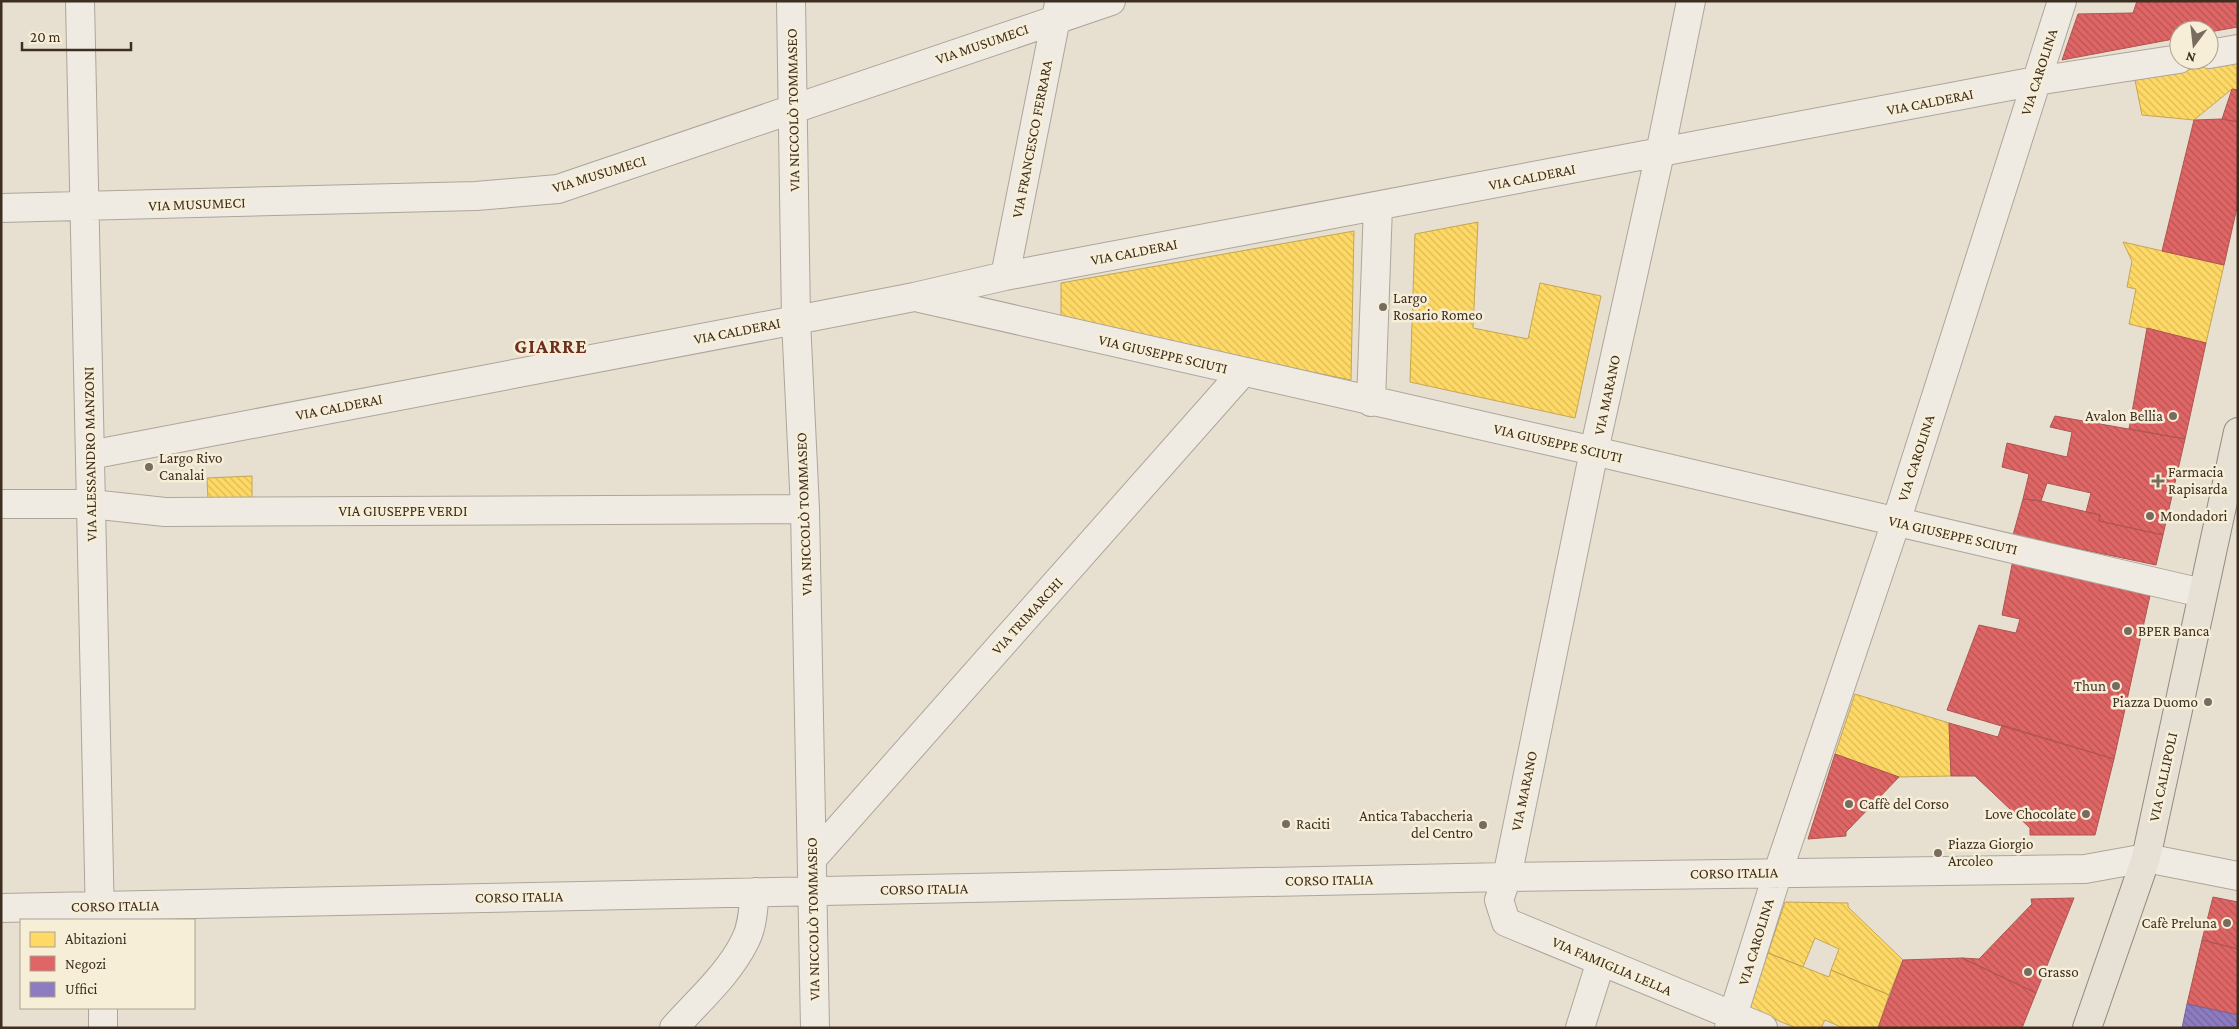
<svg xmlns="http://www.w3.org/2000/svg" width="2239" height="1029" font-family="'Crimson Pro',serif">
<style>
.homes{fill:url(#homes-back-hatch);stroke:#c5a651}
.shops{fill:url(#shops-back-hatch);stroke:#af5551}
.offices{fill:url(#offices-back-hatch);stroke:#766592}
.lines{fill:none;stroke-linecap:round;stroke-linejoin:round}
.minor-casing{stroke:#ada599;stroke-width:30}
.major-casing{stroke:#928b80;stroke-width:30}
.minor{stroke:#efebe3;stroke-width:28}
.major{stroke:#e6e1d4;stroke-width:28}
.poi-dot{fill:#786c5e;stroke:#f7eed8;stroke-width:2}
.labels{text-anchor:middle;stroke-width:5;stroke-linejoin:round;paint-order:stroke}
.street-label{font-size:15px;fill:#3d2e20;stroke:#f7eed8}
.poi-label{font-size:15px;fill:#3d2e20;stroke:#f7eed8;text-anchor:start}
.district-label{font-size:20px;font-weight:bold;letter-spacing:1px;fill:#6b2e1e;stroke:#f7eed8}
</style>
<defs>
<pattern id="homes-back-hatch" width="6" height="6" patternUnits="userSpaceOnUse" patternTransform="scale(1.25)"><rect width="6" height="6" fill="#ffd966"/><path d="M-1 5l2 2M0 0l6 6M5-1l2 2" fill="none" stroke="#dbbb58"/></pattern>
<pattern id="shops-back-hatch" width="6" height="6" patternUnits="userSpaceOnUse" patternTransform="scale(1.25)"><rect width="6" height="6" fill="#e06666"/><path d="M-1 5l2 2M0 0l6 6M5-1l2 2" fill="none" stroke="#b75454"/></pattern>
<pattern id="offices-back-hatch" width="6" height="6" patternUnits="userSpaceOnUse" patternTransform="scale(1.25)"><rect width="6" height="6" fill="#8e7cc3"/><path d="M-1 5l2 2M0 0l6 6M5-1l2 2" fill="none" stroke="#75669e"/></pattern>
</defs>
<rect width="100%" height="100%" fill="#e7e0d1"/>
<path class="homes" d="M2238,60V90L2232,89L2194,120L2142,115L2135,80Z
M1478,222L1473,328L1528,339L1540,283L1601,296L1575,418L1410,382L1415,234Z
M1354,231L1351,380L1061,321V283Z
M2123,242L2224,265L2206,343L2129,324L2136,289L2127,287L2132,261Z
M252,476V500H208L207,478Z
M1855,694L1949,723L1951,776L1899,777L1835,754Z
M1785,902L1848,903V907L1903,960L1889,995L1831,970L1839,949L1815,938L1803,967L1768,953Z
M1768,953L1829,977L1831,970L1889,995L1878,1028H1843L1825,1020L1821,1028H1796L1748,1008Z"/>
<path class="shops" d="M2137,1H2238V27L2209,32V30H2179V38L2062,60L2078,14L2133,13Z
M2232,89L2238,90V122L2222,119Z
M2222,119L2238,122V203L2224,265L2162,251L2194,120Z
M2147,328L2206,343L2185,439L2129,429Z
M2055,416L2185,439L2163,535L2099,521L2100,515L2086,512L2091,493L2047,483L2041,501L2023,499L2029,474L2002,467L2007,443L2067,457L2072,432L2050,427Z
M2023,499L2041,501L2100,515L2099,521L2163,535L2156,565L2013,535Z
M2013,560L2151,591L2114,759L1947,710L1979,625L2016,633L2020,619L2002,615Z
M1949,723L1998,737L2002,725L2114,759L2095,835H2030V828L1975,776H1951Z
M1835,754L1899,777L1846,832V836L1808,839Z
M2213,897L2238,902V949L2202,940Z
M2074,898L2036,993L1962,958L1979,959L2032,904L2031,899Z
M2202,940L2238,949V1015L2187,1004Z
M1962,958L2036,993L2022,1028H1878L1903,960Z"/>
<path class="offices" d="M2187,1004L2238,1015V1028H2182Z"/>
<g class="lines">
<g class="minor-casing">
<path id="minor" d="M80,1L100,920
M791,1L796,320L805,509L815,1028
M1691,1L1660,153L1594,451L1507,877L1499,900L1506,922L1763,1028
M2209,54L2238,49
M1,208L476,196L558,189L1111,1
M1005,276L1059,3
M920,298L1594,451L2202,593
M1371,402L1378,206
M90,455L796,320L914,297L1005,276L2036,81L2179,59
M1,504H91L165,512L805,509
M812,859L1242,373
M1,908L1507,877L2085,869L2146,858L2238,876
M103,1008V1028
M674,1028C698,1001 729,974 745,941C753,926 753,908 755,892
M1580,1028L1601,961
M1729,1028L1778,872L1896,522L2062,1"/>
</g>
<g class="major-casing">
<path id="major" d="M2087,1028L2146,858L2238,432"/>
</g>
<use href="#minor" class="minor"/>
<use href="#major" class="major"/>
</g>
<g class="poi-dot">
<circle cx="1383" cy="307" r="5"/>
<circle cx="2173" cy="416" r="5"/>
<circle cx="149" cy="467" r="5"/>
<path d="M2155.5 473.5h5v5h5v5h-5v5h-5v-5h-5v-5h5z"/>
<circle cx="2150" cy="516" r="5"/>
<circle cx="2128" cy="631" r="5"/>
<circle cx="2116" cy="686" r="5"/>
<circle cx="2208" cy="702" r="5"/>
<circle cx="1849" cy="804" r="5"/>
<circle cx="2086" cy="814" r="5"/>
<circle cx="1286" cy="824" r="5"/>
<circle cx="1483" cy="825" r="5"/>
<circle cx="1938" cy="853" r="5"/>
<circle cx="2227" cy="923" r="5"/>
<circle cx="2028" cy="972" r="5"/>
</g>
<g class="labels">
<g class="street-label">
<text transform="translate(982 44) rotate(-19)" y="5">VIA MUSUMECI</text>
<text transform="translate(2039 72) rotate(-72)" y="5">VIA CAROLINA</text>
<text transform="translate(1930 102) rotate(-11)" y="5">VIA CALDERAI</text>
<text transform="translate(793 110) rotate(-91)" y="5">VIA NICCOLÒ TOMMASEO</text>
<text transform="translate(1032 139) rotate(-79)" y="5">VIA FRANCESCO FERRARA</text>
<text transform="translate(599 174) rotate(-17)" y="5">VIA MUSUMECI</text>
<text transform="translate(1532 177) rotate(-11)" y="5">VIA CALDERAI</text>
<text transform="translate(197 204) rotate(-2)" y="5">VIA MUSUMECI</text>
<text transform="translate(1134 252) rotate(-11)" y="5">VIA CALDERAI</text>
<text transform="translate(737 331) rotate(-11)" y="5">VIA CALDERAI</text>
<text transform="translate(1163 354) rotate(13)" y="5">VIA GIUSEPPE SCIUTI</text>
<text transform="translate(1607 395) rotate(-78)" y="5">VIA MARANO</text>
<text transform="translate(339 407) rotate(-11)" y="5">VIA CALDERAI</text>
<text transform="translate(1558 443) rotate(13)" y="5">VIA GIUSEPPE SCIUTI</text>
<text transform="translate(90 454) rotate(-91)" y="5">VIA ALESSANDRO MANZONI</text>
<text transform="translate(1916 458) rotate(-72)" y="5">VIA CAROLINA</text>
<text x="403" y="516">VIA GIUSEPPE VERDI</text>
<text transform="translate(804 514) rotate(-92)" y="5">VIA NICCOLÒ TOMMASEO</text>
<text transform="translate(1953 535) rotate(13)" y="5">VIA GIUSEPPE SCIUTI</text>
<text transform="translate(1027 616) rotate(-48)" y="5">VIA TRIMARCHI</text>
<text transform="translate(2163 777) rotate(-78)" y="5">VIA CALLIPOLI</text>
<text transform="translate(1524 791) rotate(-78)" y="5">VIA MARANO</text>
<text transform="translate(1734 873) rotate(-1)" y="5">CORSO ITALIA</text>
<text transform="translate(1329 880) rotate(-1)" y="5">CORSO ITALIA</text>
<text transform="translate(924 889) rotate(-1)" y="5">CORSO ITALIA</text>
<text transform="translate(519 897) rotate(-1)" y="5">CORSO ITALIA</text>
<text transform="translate(115 906) rotate(-1)" y="5">CORSO ITALIA</text>
<text transform="translate(813 919) rotate(-91)" y="5">VIA NICCOLÒ TOMMASEO</text>
<text transform="translate(1756 942) rotate(-73)" y="5">VIA CAROLINA</text>
<text transform="translate(1612 966) rotate(23)" y="5">VIA FAMIGLIA LELLA</text>
</g>
<g class="poi-label">
<text x="1393" y="303">Largo<tspan x="1393" dy="17">Rosario Romeo</tspan></text>
<text x="2163" y="421" text-anchor="end">Avalon Bellia</text>
<text x="159" y="463">Largo Rivo<tspan x="159" dy="17">Canalai</tspan></text>
<text x="2168" y="477">Farmacia<tspan x="2168" dy="17">Rapisarda</tspan></text>
<text x="2160" y="521">Mondadori</text>
<text x="2138" y="636">BPER Banca</text>
<text x="2106" y="691" text-anchor="end">Thun</text>
<text x="2198" y="707" text-anchor="end">Piazza Duomo</text>
<text x="1859" y="809">Caffè del Corso</text>
<text x="2076" y="819" text-anchor="end">Love Chocolate</text>
<text x="1473" y="821" text-anchor="end">Antica Tabaccheria<tspan x="1473" dy="17">del Centro</tspan></text>
<text x="1296" y="829">Raciti</text>
<text x="1948" y="849">Piazza Giorgio<tspan x="1948" dy="17">Arcoleo</tspan></text>
<text x="2217" y="928" text-anchor="end">Cafè Preluna</text>
<text x="2038" y="977">Grasso</text>
</g>
<g class="district-label">
<text x="551" y="353">GIARRE</text>
</g>
</g>
<rect width="2239" height="1029" fill="none" stroke="#3d2e20" stroke-width="5"/>
<rect x="20" y="919" width="175" height="90" fill="#f7eed8" stroke="#ada18e"/>
<rect x="30" y="932" width="25" height="15" fill="#ffd966" stroke="#ada18e"/>
<text x="65" y="944" font-size="15" fill="#3d2e20">Abitazioni</text>
<rect x="30" y="956" width="25" height="15" fill="#e06666" stroke="#ada18e"/>
<text x="65" y="969" font-size="15" fill="#3d2e20">Negozi</text>
<rect x="30" y="982" width="25" height="15" fill="#8e7cc3" stroke="#ada18e"/>
<text x="65" y="994" font-size="15" fill="#3d2e20">Uffici</text>
<g transform="translate(2194 45) rotate(195)"><circle r="24" fill="#f7eed8" stroke="#ada18e"/>
<path d="M0-4L9 19L0 12L-9 19Z" fill="#786c5e"/>
<text y="-8" font-size="14" font-weight="bold" text-anchor="middle" fill="#3d2e20">N</text>
</g>
<path d="M22 42v8h109v-8" fill="none" stroke="#3d2e20" stroke-width="2.5"/>
<text x="30" y="42" font-size="15" fill="#3d2e20" stroke="#f7eed8" stroke-width="4" paint-order="stroke">20 m</text>
</svg>
